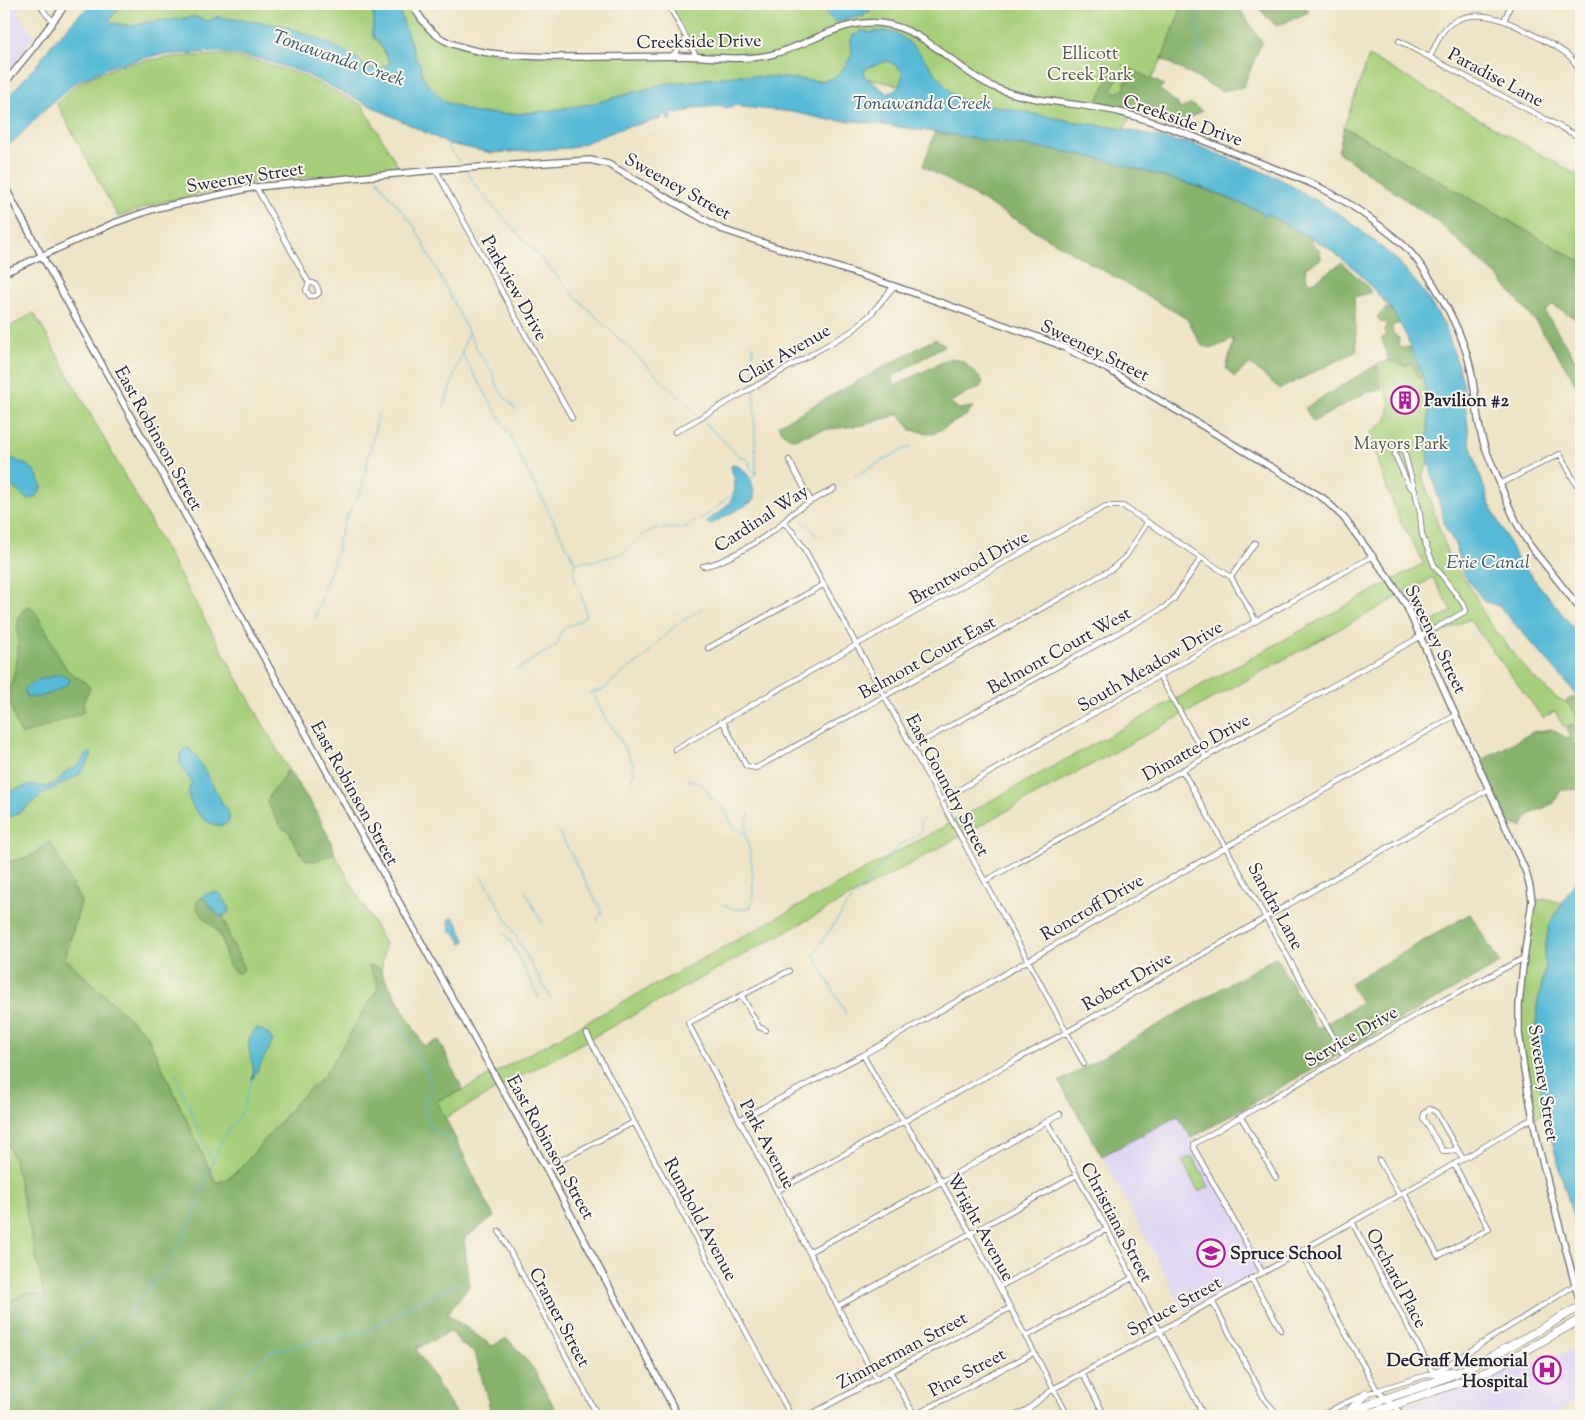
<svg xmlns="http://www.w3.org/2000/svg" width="1585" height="1420" font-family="'Sorts Mill Goudy',serif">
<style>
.built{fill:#dfd5f5}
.green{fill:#a8d07c;stroke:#65795c}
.forest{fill:#86b26c;stroke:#546a54}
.water{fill:#57bad6;stroke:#3c6e88;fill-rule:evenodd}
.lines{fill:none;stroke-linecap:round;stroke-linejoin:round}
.stream{stroke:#57bad6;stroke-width:1}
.minor-casing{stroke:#69666c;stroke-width:6}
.tertiary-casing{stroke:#69666c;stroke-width:8}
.primary-casing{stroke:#69666c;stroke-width:9}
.minor{stroke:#fff;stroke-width:4.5}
.tertiary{stroke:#fff;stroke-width:5.5}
.primary{stroke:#fff;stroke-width:8}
.primary-bridge-casing{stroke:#69666c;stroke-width:9;stroke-linecap:butt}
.primary-bridge{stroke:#fff;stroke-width:8}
.labels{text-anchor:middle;stroke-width:4;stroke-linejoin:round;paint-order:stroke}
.street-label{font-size:18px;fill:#22223b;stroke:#fbf7ec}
.park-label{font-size:18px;fill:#4a564e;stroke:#fbf7ec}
.poi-label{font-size:18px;font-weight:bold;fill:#22223b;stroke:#fbf7ec;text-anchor:start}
.water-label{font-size:19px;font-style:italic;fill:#355771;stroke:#fbf7ec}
</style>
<rect width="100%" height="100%" fill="#fbf7ec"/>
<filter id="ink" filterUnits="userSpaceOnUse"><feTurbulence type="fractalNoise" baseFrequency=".02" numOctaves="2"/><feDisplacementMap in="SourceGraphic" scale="10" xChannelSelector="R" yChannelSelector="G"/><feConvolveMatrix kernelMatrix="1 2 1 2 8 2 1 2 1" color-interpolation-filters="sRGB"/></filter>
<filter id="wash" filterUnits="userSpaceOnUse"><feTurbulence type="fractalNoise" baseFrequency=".0096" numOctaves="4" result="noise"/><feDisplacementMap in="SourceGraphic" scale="20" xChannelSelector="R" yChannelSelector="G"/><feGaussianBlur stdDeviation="1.12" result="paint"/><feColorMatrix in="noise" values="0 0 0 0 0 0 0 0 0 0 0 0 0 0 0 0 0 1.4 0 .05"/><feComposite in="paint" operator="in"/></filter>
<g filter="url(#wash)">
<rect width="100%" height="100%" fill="#eee4c6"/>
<path class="built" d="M4,4H27L17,13L34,35L10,71L4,63Z
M1178,1115L1264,1267L1184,1311L1102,1156Z
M1581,1347V1393L1557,1416H1415L1407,1405Z"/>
<path class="green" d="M128,4H370L374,18L372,33L390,62C382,73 365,71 358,59L326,42L286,26L217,17L208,21L195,17L149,22L133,26L112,23L109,20L119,8Z
M397,4H412L440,38L496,54L696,56L666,4H1183L1162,59L1124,129C1028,116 935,94 841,72L834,78L821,81L740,75L733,77L712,78L685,82L667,83L591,104L546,111L516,114L475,113L445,102L430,87L423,76L420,64L416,59Z
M223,55L257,61L301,75L362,105L400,169L255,182L158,203L118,217L57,104C64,97 71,88 80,83C123,58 174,56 223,55Z
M1369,56L1581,177V262L1344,127Z
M34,313L289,771L316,811L333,847L334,853L385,944L379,987L324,1076L300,1098L242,1167L227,1179L216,1183L147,1035L65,958L81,902L50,842L29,857L4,863V330Z
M1411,351L1423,377L1429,408L1427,444L1429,463L1422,475L1448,555L1475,595L1486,619L1531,675L1555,697L1566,702L1575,712L1578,722L1568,727L1563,726L1555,711L1543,718L1469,619L1427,640L1422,627L1452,611L1433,578L445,1118L437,1101L463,1090L1424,563L1400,521L1386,486L1370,433L1387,420L1390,403L1377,365Z
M1548,899L1563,904L1549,926L1544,957L1546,965L1537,1006L1535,1059L1538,1069L1542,1094V1115L1532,1119L1519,1033L1523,966L1532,901Z
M4,1138L15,1160L45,1297L27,1293L4,1304Z
M1192,1156L1209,1187L1199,1192L1182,1161Z"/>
<path class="forest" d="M1183,4H1236L1262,42L1243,87L1221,91L1162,59Z
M1258,4H1304L1309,12L1276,26L1262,12Z
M1122,65L1164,85L1159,89L1178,104L1180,109L1191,104L1202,111L1180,123L1168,118L1163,107L1146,115L1131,112L1126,105L1120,108L1096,103L1111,74L1117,79L1112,88L1115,93L1125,89V82L1135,77Z
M1344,127L1581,262V322L1553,305L1545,312L1572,354L1581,372V396L1571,375L1535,321L1498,277L1440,224L1338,152Z
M935,132C981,140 1028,145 1074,153C1140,166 1204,187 1266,214C1282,220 1297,231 1312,239L1310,242L1320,250L1321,259L1305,268L1307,281L1313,282L1342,263L1365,284L1371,292L1354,297L1357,351L1280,389L1250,364L1234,377L1226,368L1234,339L1213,348L1202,346L1187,319L923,166Z
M1386,308L1399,312L1401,320L1399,324L1392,325L1393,334L1396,335L1399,339L1398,345L1401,348L1411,347L1415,352L1422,376L1421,379L1417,377L1412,363L1405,366L1394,361L1389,362L1382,338L1386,336L1384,330L1388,323L1381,322L1377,317Z
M935,339L945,345L892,377L895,386L950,358L963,361L983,381L980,387L950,402L959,409L973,407L967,415L933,434L911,430L899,414L864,425L823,430L793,439L783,433L778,425Z
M1376,365L1382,390L1365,393L1313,422L1305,408Z
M30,606C46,624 53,648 66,668C73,677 84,679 90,688L83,702L84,710L82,713L22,735L16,724L11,705L9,687L13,679L18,655V622L21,613L25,608Z
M1574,697L1581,709V731L1575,712L1566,702L1567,700Z
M1573,725L1575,726L1581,750V765L1580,766L1581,789L1561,790L1554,803L1529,815L1522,827L1508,823L1480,761L1533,732L1551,729L1570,740L1567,728Z
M289,771L316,811L333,847L334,853L315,861L306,860L296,846L290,833L280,826L267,802C271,787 282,786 285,772Z
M50,842L81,902L65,958L147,1035L216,1183L227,1179L242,1167L300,1098L324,1076L379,987L368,965L379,968L424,1046L439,1040L463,1090L437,1101L494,1217L464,1238L469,1286L447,1314L492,1346L507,1338L533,1368L559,1416H492L475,1353L461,1344L451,1331L416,1349L457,1416H4V1304L27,1293L45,1297L14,1159L4,1138V864L29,857Z
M203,897C210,903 213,911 220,917L223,916L231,941L241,960L244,970L238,973C222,966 227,950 220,936C215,924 201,919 196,906L198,900Z
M1470,914L1500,963L1191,1138L1178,1116L1102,1156L1059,1082L1276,957L1317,1029L1361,1003L1350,983Z"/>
<path class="water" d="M93,4H128L119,8L109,20L112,23L133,26L149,22L195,17L208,21L217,17L286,26L326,42L358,59C365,71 382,73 390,62L379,42L374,39L372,33L374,18L370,4H397L416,59L420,64L423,76L430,87L445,102L475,113L516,114L546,111L591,104L667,83L686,82L740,75L821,81L834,78L841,72L852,54L851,40L853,35L860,33L862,30L867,32L873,33L874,31L880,32L881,31C908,29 930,68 945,86C949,91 955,95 960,99L1075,122L1124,129L1179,142H1188L1278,178L1346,218L1398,261L1423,291L1446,328L1463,382L1470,444L1489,503L1516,557L1581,637V705L1572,689L1499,606L1484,601L1463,573L1455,544L1446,529L1429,463L1427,444L1429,408L1423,377L1411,351L1407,337L1392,310L1356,270L1327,247L1267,214L1262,216L1261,212L1207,189L1116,163L1074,153L982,140L935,132L855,121L829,120L793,112L742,107L738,105L724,108L722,106L691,108L690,111L680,112L679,115L675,112L671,113L672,119L668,121L667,114L663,115L661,119L623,128L571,148L492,153L449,144L301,72L260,59L218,52L156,55L109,67L75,83L45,109L18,137L5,148L4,157V99L6,97H9L15,89L35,67L53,43L78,16ZM887,61L896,65L903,73L899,87L888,94L863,75L866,68Z
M818,4H871L869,13H864V16L855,17L854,19L850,17L844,19V22L841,21L834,22Z
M4,455L29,466L35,471L42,487C39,495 36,499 27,499L4,480Z
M732,465C748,467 755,485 754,499L750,503L711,524H708L707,521C729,507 742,495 731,468Z
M61,674L70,679L69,683C58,691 41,700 27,697L24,690C32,680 49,677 61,674Z
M186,748L190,749L195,755C205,772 215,788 224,806C226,809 229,813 229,816C230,819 229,821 227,823C211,835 179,800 191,785V781C184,771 172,756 186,748Z
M89,752L92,754L91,757L80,774L45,793L22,811L4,820V793C21,789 27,782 46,787L58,781L67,770C78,770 82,759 89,752Z
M1581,871V1000L1579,1009L1581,1067V1246L1546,1120L1542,1115V1094L1538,1069L1535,1059L1537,1006L1546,965L1544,957L1549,926Z
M214,892L222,895L230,909L228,913L220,917L203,897L205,894Z
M453,917C460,925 460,931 465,940L464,942L460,944L461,942L456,934L452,932L450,930L451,928L449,923L450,919Z
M257,1028L267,1033L273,1041L252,1080C252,1076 254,1072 253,1068C251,1054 243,1038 257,1028Z"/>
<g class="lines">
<path class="stream" d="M1378,11L1390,4
M1197,61L1203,50C1197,35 1197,20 1199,4
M449,144L448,148L460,162
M468,173L481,193L579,300L697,414
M377,178L384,189L415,227L477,349L494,375C494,388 508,400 516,410
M753,346L754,385
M461,352L509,433L514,445L575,562C569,580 589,604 585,615C582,623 572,623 565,627C560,631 559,639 557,645L516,670
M444,407L468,333
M703,421L739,456C746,458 751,460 750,468L756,474L754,389
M855,476L902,450L911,447
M749,480L756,474
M798,516L818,536
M575,562L593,561L622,554L646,533L654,529L683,528L709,514L734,492
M315,618L324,589L338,549V541L347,516L361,491L378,415
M589,693L602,690L634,664L640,662L670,630L702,608
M593,693L605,718L616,732L633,764L634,774L630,780
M687,778C697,785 706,781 710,797L723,807L734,828L745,834
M559,832L603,914H601L597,918L598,921
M483,877L550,998
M525,891L543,924
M723,904C730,909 742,911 750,908C756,892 752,861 748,844C746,832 743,826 749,814
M503,932L511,942L539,998
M382,992L428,1075L431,1088L423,1105L427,1120L431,1127L448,1139L486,1213
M846,1014L814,955L815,952L847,905L899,845C903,843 920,836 921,831C922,828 920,825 920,822L923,819
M175,1072L212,1162
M216,1155L222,1140L242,1112L252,1080
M12,1303L30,1335L58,1365
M4,1407L58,1365L129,1314L169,1263L197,1209L201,1192L215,1157
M202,1416L269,1352L364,1332L425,1299L462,1281"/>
</g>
</g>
<g filter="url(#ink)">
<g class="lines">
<g class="minor-casing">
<path id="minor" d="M40,4L46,14L53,21
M666,4L672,11L696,56
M1504,21L1511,4
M1399,41L1581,138
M672,56L687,38
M1430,57C1436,45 1441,29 1453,22C1481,5 1516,25 1541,39C1551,44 1562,49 1570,57C1576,63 1579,70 1581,78
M1575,135L1581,123
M436,170L526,336L572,418
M256,187L309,283L306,290L310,296H315L319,293L317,286L313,283H309
M675,432L852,331L871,314L894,286
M789,460L811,501
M1500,484L1560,454L1576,484
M783,522L793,532L804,548L1084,1064
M703,566C720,565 756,543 771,532C780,527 786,518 794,512C806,503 821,496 834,489
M1231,577L1255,543
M708,648L823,585
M1160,677L1206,757
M723,722L746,766L756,768L1112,569L1126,556L1147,523
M912,747L1163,608L1173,600L1201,558
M675,749L856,645L1106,506H1123L1231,577L1256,621
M1182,770L1344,1056
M941,800L1256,621L1373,556
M985,881L1466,611L1464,605L1434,565L1422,535L1420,513L1415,491L1409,486L1395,455L1396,445L1404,451L1415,491
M789,971L688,1023L876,1379
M742,996L759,1027L766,1030
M587,1034L791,1416
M863,1055L883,1090L925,1153L971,1234L1068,1416
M1241,1117L1276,1178
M739,1120L863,1055L1456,715
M1047,1122L1107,1229L1204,1416
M1458,1150L1443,1151L1423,1118L1425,1112L1430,1109L1436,1112L1463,1159
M1379,1160L1399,1194
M546,1168L634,1122
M777,1191L1067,1032L1489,789
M1404,1192L1438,1256L1489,1229L1454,1164
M1352,1222L1433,1373
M499,1231L598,1416
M1300,1251L1377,1390L1404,1416
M809,1252L941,1182L1060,1114
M1262,1272L1194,1148V1144L1419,1013L1524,958
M1251,1278L1281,1330
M999,1287L1107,1229
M1212,1301L1265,1400L1279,1416
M838,1306L1077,1175
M1025,1337L1132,1278
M890,1371L915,1416
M1082,1373L1105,1416
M1028,1409L1032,1416
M808,1416L876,1379L1010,1308
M913,1416L1033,1353
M1015,1416L1028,1409L1053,1389L1160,1331L1463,1159L1520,1125L1532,1119
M1321,1416L1343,1404L1366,1394L1433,1373L1459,1358L1575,1285"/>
</g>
<g class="tertiary-casing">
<path id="tertiary" d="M412,4C422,21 431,35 450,43C483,56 519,56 554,57C594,57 634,57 674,56C704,56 735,61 765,56C805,49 838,19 879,23C929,28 957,74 1001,90C1039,103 1081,103 1119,112C1158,122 1195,137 1232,152C1262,164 1294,175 1323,189C1350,203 1376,222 1399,241C1427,265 1460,326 1469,362C1476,387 1475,413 1482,438C1485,449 1490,460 1495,471C1505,497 1515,524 1531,547L1581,610
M4,84L33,48L66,4
M4,185L42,256L546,1168L678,1416
M4,273L114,223L157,208L256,187L436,170L590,160L608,164L721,229L894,286L1057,344L1109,370L1323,498L1344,518L1390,580L1406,605L1526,872L1530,887L1532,901L1523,966L1519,1005V1033L1524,1070L1538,1145L1581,1307"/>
</g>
<g class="primary-casing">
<path id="primary" d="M1433,1373L1453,1372
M1350,1411L1366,1394
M1344,1416C1376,1399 1411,1392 1444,1378C1490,1360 1531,1334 1574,1310
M1363,1416L1480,1375L1514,1357L1581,1319"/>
</g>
<use href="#minor" class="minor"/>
<use href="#tertiary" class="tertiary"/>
<use href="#primary" class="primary"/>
<g class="primary-bridge-casing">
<path id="primary-bridge" d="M1574,1310L1581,1306"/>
</g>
<use href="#primary-bridge" class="primary-bridge"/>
</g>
</g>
<defs>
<g id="building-ring" transform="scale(1.4375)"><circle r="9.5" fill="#fbf7ec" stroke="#b5179e" stroke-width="1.5"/><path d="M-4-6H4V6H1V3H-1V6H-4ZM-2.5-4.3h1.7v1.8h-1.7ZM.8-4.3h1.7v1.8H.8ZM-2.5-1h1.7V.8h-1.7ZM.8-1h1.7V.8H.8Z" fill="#b5179e"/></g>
<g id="school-ring" transform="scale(1.4375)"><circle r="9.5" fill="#fbf7ec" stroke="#b5179e" stroke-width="1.5"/><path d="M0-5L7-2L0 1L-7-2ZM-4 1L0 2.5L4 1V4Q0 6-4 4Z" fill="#b5179e"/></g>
<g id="hospital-ring" transform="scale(1.4375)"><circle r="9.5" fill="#fbf7ec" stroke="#b5179e" stroke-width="1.5"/><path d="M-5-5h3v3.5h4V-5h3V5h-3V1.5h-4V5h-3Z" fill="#b5179e"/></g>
</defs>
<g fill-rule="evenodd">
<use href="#building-ring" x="1405" y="400"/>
<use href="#school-ring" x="1211" y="1253"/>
<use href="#hospital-ring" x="1547" y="1370"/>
</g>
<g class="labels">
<g class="street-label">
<text transform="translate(699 41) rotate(-1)" y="6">Creekside Drive</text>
<text transform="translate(1496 77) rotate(28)" y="6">Paradise Lane</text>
<text transform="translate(1183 120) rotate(19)" y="6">Creekside Drive</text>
<text transform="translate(245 177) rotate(-9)" y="6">Sweeney Street</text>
<text transform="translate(678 186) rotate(29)" y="6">Sweeney Street</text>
<text transform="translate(515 288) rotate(61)" y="6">Parkview Drive</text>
<text transform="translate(1095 350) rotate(26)" y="6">Sweeney Street</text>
<text transform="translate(784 354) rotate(-30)" y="6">Clair Avenue</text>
<text transform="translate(159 438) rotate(61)" y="6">East Robinson Street</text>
<text transform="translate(761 518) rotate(-33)" y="6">Cardinal Way</text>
<text transform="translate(969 567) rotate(-29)" y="6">Brentwood Drive</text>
<text transform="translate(1436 639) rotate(64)" y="6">Sweeney Street</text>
<text transform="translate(1059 650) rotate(-29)" y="6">Belmont Court West</text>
<text transform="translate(927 657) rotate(-29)" y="6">Belmont Court East</text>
<text transform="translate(1150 666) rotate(-30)" y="6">South Meadow Drive</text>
<text transform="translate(1196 747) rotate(-29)" y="6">Dimatteo Drive</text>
<text transform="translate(948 785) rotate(62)" y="6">East Goundry Street</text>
<text transform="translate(355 793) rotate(61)" y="6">East Robinson Street</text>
<text transform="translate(1276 906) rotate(61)" y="6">Sandra Lane</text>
<text transform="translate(1092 907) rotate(-30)" y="6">Roncroff Drive</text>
<text transform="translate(1127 981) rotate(-30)" y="6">Robert Drive</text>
<text transform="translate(1351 1036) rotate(-30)" y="6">Service Drive</text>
<text transform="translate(1544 1083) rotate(81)" y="6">Sweeney Street</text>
<text transform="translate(768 1144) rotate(62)" y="6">Park Avenue</text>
<text transform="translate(551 1147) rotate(61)" y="6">East Robinson Street</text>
<text transform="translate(701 1219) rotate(62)" y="6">Rumbold Avenue</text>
<text transform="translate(1117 1222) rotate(62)" y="6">Christiana Street</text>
<text transform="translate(981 1227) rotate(61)" y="6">Wright Avenue</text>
<text transform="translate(1397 1278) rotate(62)" y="6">Orchard Place</text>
<text transform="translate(1174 1306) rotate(-29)" y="6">Spruce Street</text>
<text transform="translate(560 1317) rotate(62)" y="6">Cramer Street</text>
<text transform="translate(902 1350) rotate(-28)" y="6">Zimmerman Street</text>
<text transform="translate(967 1372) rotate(-28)" y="6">Pine Street</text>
</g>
<g class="park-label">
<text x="1090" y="59">Ellicott<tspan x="1090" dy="21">Creek Park</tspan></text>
<text x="1401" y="449">Mayors Park</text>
</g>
<g class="poi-label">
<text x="1424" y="406">Pavilion #2</text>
<text x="1230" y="1259">Spruce School</text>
<text x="1528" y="1366" text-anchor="end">DeGraff Memorial<tspan x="1528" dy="21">Hospital</tspan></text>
</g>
<g class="water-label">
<text transform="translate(339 57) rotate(19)" y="7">Tonawanda Creek</text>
<text x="922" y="109">Tonawanda Creek</text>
<text x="1488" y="568">Erie Canal</text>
</g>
</g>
<rect width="1585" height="1420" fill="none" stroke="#fbf7ec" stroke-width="20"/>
</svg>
